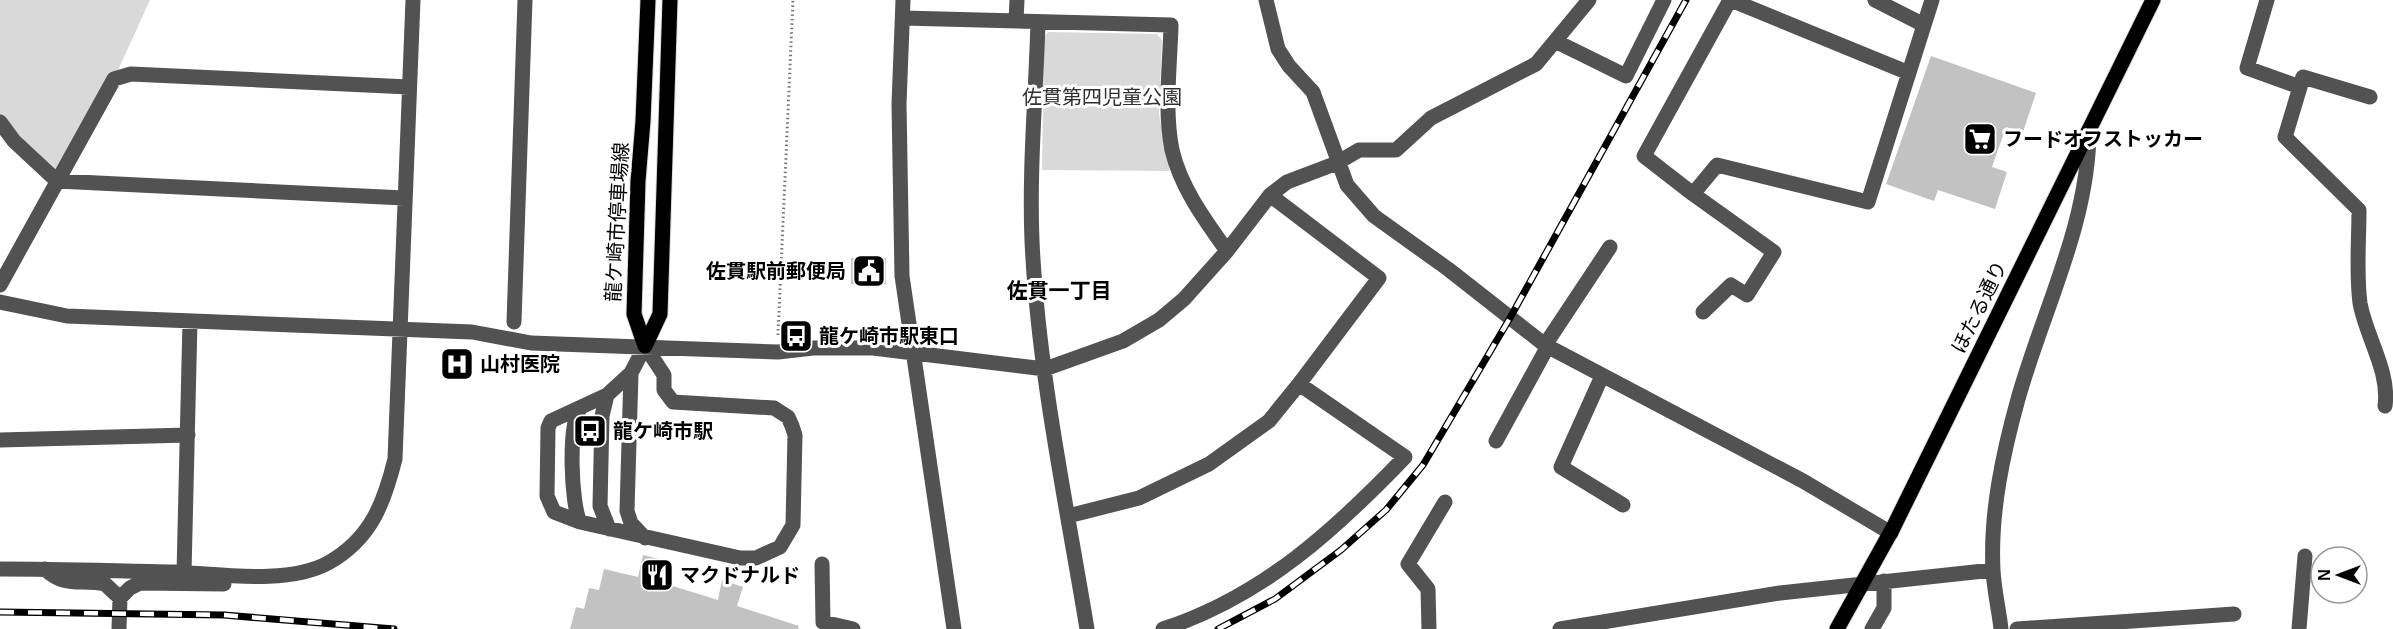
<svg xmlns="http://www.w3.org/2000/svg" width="2393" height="629" font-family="Arial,'Noto Sans JP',sans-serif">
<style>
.green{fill:#d9d9d9}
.building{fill:#c2c2c2}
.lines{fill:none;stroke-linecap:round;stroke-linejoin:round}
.major-casing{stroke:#dbdbdb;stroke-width:17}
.path{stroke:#747474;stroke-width:3;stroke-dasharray:1.5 3;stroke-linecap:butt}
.minor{stroke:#525252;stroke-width:15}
.major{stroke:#000;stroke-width:15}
.rail-casing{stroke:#000;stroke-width:7}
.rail{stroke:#fff;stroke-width:4.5;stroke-dasharray:14;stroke-linecap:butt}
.labels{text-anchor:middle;stroke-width:6;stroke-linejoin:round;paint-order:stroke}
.park-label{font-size:20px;fill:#303030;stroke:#fff}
.poi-label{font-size:20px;font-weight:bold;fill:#000;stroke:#fff;text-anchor:start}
.street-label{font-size:20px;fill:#000;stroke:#fff}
.neighbourhood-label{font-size:21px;font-weight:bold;fill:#000;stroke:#fff}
</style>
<rect width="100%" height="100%" fill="#fff"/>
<path class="green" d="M0,0H150L114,79L57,181L0,122Z
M1048,32L1157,34L1162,40L1159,114L1170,171L1042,170L1044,37Z"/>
<path class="building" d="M1931,56L2036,93L2023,132L2006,127L1992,167L2007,172L1995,209L1938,190L1934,201L1886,184Z
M851,258H886V284H851Z
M643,555L668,561L663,583L718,600L722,580L743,587L737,606L799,626L798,629H570L576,607L584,609L589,588L599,590L604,569L638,577Z"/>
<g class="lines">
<g class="major-casing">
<path id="major" d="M645,346L660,314L670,0
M645,346L634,314L638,181L643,121L648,0
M1837,629L1893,528L2153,0"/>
</g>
<path class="path" d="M778,335L793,0"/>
<path class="minor" d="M903,0L899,104L902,276L954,629
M1266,0L1278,49L1289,66L1313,92L1347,185L1374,216L1448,269L1545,345L1803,481L1891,533
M1730,0L1644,156L1693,194L1717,165L1868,202L1932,0
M1731,0L1909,73
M1875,0L1924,25
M2267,0L2247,68L2300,87L2285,137L2359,210C2359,240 2356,273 2360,303C2366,337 2390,371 2385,406
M903,18L1171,25C1170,66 1164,110 1172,150C1181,188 1205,220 1227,251
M1016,21L1017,0
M1038,22C1036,94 1029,168 1032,241C1038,371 1066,501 1087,629
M1555,41L1626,76L1664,0
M2300,87L2303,77L2370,97
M0,122L14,141L57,181L404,198
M1693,194L1774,252L1747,295L1731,285L1703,312
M0,285L114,79L131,74L409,87
M0,302L67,316L472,332L531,343L778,352L813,348H873L1045,369L1123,341L1159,320L1184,299L1227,251L1270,195L1287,182L1337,163L1359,150H1396L1431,118L1536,64L1589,0
M514,322L525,0
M1545,345L1610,247
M645,346L664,375V390L673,402L774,408L788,417L792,426L795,435L793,525L780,547L756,558H740L580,522L554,512L547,496L548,428L551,421L607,395L631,373Z
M631,373L627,511L631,523L645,538
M1602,376L1561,467L1623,505
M607,395L602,416L600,506L609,529
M580,409C568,425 571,504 580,522
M0,440L188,435
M1496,441L1548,346
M1068,516L1139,498L1209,464L1269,421L1299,384
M822,564L823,622L853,629
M0,569C58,569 116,571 174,572C219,574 288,585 328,563C371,539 384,503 395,459L413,0
M45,569C65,588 80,579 105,584L120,598
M184,573L190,321
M119,629L120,598L130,588L140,583L224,584
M1163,629C1262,597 1335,530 1405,457L1299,384L1379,278L1270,195
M1429,629L1428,589L1408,564L1445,502
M1560,629L1780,593L1993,570
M1872,629L1884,608V581
M2001,629C1999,610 1994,590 1993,570C1990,513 2003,453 2018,399C2043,310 2089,223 2089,130
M2017,629L2234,614
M2299,629L2305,556"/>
<use href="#major" class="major"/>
<g class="rail-casing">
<path id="rail" d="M0,612L224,615L394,629
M1218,629L1275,599L1341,550L1386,510L1423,465L1510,318L1686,0"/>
</g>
<use href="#rail" class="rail"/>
</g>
<defs>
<g id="supermarket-square" transform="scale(1.725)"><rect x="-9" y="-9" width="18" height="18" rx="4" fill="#000" stroke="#fff"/><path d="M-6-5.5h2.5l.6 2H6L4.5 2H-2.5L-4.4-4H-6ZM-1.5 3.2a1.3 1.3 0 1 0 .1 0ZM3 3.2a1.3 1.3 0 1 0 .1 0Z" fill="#fff"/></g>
<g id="civic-square" transform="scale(1.725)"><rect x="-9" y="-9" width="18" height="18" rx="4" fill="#000" stroke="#fff"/><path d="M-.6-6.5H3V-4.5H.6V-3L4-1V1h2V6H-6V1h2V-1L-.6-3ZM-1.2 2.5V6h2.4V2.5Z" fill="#fff"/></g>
<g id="bus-square" transform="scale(1.725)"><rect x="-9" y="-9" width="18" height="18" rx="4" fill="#000" stroke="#fff"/><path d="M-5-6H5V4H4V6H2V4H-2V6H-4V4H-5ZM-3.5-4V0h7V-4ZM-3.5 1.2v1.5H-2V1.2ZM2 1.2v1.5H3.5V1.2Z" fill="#fff"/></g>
<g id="hospital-square" transform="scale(1.725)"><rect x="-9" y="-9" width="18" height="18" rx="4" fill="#000" stroke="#fff"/><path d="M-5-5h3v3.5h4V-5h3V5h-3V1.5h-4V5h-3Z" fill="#fff"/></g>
<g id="restaurant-square" transform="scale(1.725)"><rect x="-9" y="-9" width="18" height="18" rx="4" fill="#000" stroke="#fff"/><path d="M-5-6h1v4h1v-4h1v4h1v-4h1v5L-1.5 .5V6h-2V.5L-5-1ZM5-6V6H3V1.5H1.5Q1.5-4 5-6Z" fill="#fff"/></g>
</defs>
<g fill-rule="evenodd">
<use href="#supermarket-square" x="1980" y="139"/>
<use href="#civic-square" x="869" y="271"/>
<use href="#bus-square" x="796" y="336"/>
<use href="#hospital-square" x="457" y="364"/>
<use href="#bus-square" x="590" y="431"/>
<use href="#restaurant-square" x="657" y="575"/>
</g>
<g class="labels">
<g class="park-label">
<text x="1102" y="104">佐貫第四児童公園</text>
</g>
<g class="poi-label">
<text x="2003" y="146">フードオフストッカー</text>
<text x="846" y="278" text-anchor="end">佐貫駅前郵便局</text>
<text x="819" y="343">龍ケ崎市駅東口</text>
<text x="480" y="371">山村医院</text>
<text x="613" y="438">龍ケ崎市駅</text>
<text x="680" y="582">マクドナルド</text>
</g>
<g class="street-label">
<text transform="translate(617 222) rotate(-87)" y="7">龍ケ崎市停車場線</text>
<text transform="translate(1979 307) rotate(-64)" y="7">ほたる通り</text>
</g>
<g class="neighbourhood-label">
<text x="1059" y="298">佐貫一丁目</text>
</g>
</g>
<g transform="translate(2339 575) rotate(270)"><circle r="28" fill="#ffffff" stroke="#999999" stroke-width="1.5"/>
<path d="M0-4.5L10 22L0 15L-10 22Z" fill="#000000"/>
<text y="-9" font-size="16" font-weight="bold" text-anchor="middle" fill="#000000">N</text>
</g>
</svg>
